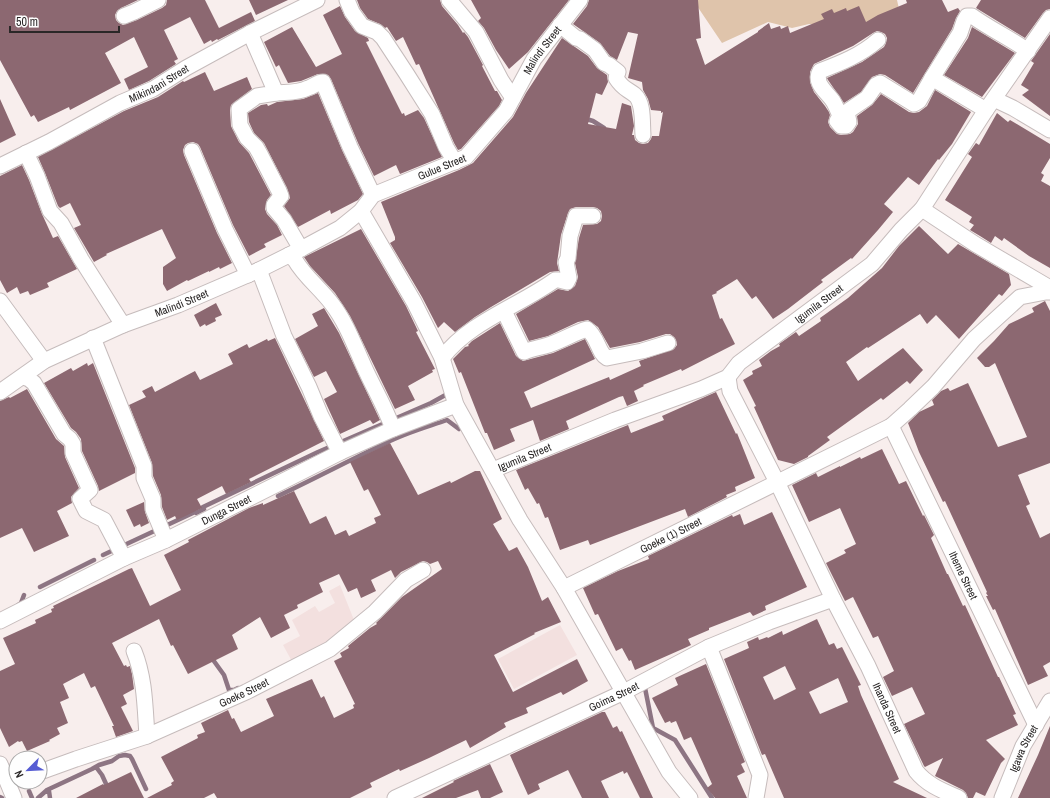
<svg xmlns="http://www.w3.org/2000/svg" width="1050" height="798" font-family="'Archivo Narrow',sans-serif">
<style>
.built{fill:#f3e0df}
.green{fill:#dfc4ab}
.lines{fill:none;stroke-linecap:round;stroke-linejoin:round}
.stream{stroke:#8d7583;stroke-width:4.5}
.building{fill:#8c6871;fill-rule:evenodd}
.street-casing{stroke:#c6bcbc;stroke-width:17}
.street{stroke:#fff;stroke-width:15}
.labels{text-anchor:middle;stroke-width:3;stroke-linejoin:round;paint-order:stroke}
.street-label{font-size:11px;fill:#2a2727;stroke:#fefefe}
</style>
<rect width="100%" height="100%" fill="#f8eeed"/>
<path class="built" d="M340,585L356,625L294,665L283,645L300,636L292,620L315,606L319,612L335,603L329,591Z
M560,625L577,655L514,689L498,659Z"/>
<path class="green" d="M693,0H897L899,9L862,28L809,24L792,28L768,22L722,43Z"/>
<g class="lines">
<path class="stream" d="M583,118L593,121L604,128L603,132
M278,496C314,479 350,460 386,443C405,433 427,427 447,420L459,429
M103,555L195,512L196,513L204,509L203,507L318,452L431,403L449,393
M40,587L94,560
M18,605L21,603L24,595
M211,657L224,675L229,690H234L238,688
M645,688L653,728L675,740L712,798
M96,767L102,775L107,786
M47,790L49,791L50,798
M29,791L32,798
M0,797L2,798
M38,798L47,790L92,769L99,765L112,761L119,756L125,755L130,756L132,759L146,789"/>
</g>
<path class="building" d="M0,0H138L121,8L117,11L115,15L116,20L119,23L123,25L137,20L162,8L166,5L167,0H205L219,28L251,12L255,21L218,40L217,39L212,42L211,40L204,44L190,17L164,30L178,59L174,61L176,64L149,81L129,90L124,79L148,67L134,37L105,53L121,83L70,110L69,107L38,122L34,115L31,117L0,60Z
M249,0H288L256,15Z
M357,0H440L442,6L458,25L463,33L464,32L468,37L483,65L482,66L495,91H497L502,100L499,106L461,149L458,150L454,143L419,64L416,65L403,37L396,41L387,27L385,28L380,24L368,19L360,8Z
M471,0H569L528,52L509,69L496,50L484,28L478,21L481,18Z
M589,0H698L701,38L696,39L705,65L758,32V31L769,23L771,29L780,26L781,29L788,26L790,33L824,19L821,14L832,9L834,13L846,8L847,11L859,6L866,22L878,15L907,3L906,0H942L948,12L958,8L960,11L956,18L952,29L913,93L885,75L880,74L872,77L861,92L844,103L828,80L827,78L862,62L884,47L886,43L887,38L885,34L881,32L877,31L873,33L853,46L814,64L810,72V82L814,92L825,106L829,112L830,115L828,122L830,127L837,134L841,135L850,134L853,132L858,124L857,116L872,105L881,94L909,112L914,113L919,112L927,106L935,90L971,112L952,144L939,160L938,159L919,185L908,177L884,204L893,212L878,230L852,259L851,258L821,280L823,282L788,309L773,319L756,296L752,299L737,279L716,292L717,293L712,295L720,319L722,318L735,344L682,371L681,369L643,385L644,386L634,391L638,401L627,406L623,396L619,397L566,421L569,429L540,441L533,420L510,429L515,441L494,450L487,433H485L461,372L459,373L453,359L465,347L469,346L468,345L472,341L500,323L516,356L523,361L553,353L585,339L595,359L524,392L531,408L609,377L610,380L641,366L639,361L674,349L677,345L676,340L674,337L670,334H666L640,342L610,348L598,327L588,320L578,322L548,336L529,341L516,314L558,289L568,291L575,286L578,277L575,263L579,238L583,225L597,224L601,221L602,216L601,211L597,208L593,207H576L570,209L568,213L561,235L557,263L559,271L550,272L491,307L475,317L455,332L444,322L438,328L422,297L390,243L395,240V237L381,202L459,170L473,163L513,117L526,93L562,38L588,56L597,68L607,75L608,82L602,95L596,93L588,124L616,129L622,103L631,106L634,126L632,135H634L635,140L639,143L643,144L648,143L651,139L652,136H659L663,112L661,113V111L651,110L648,99L643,90L642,82L628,78L638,34L628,32L617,60L610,56L600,43L573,24L587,6Z
M981,0H1050V9L1046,10L1043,13L1025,38L976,8Z
M340,6L345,17L355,31L368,38L369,41L366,42L402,114L404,113L405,116L418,110L424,118L442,157L400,174L396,165L374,176L358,143L331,79L328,75L318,74L301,81L288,83L279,65L276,67L264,42L292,27L316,67L342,54L323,15Z
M972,27L1015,53L982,97L944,75L968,38Z
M1050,34V116L1022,95L1029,90L1021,85L1034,63L1031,61Z
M205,72L214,91L247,77L252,89L231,105L230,110L231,126L239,142L249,153L271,195L267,200L265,209L267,214L277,225L282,235L264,244L266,247L249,256L233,225L200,147L198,144L193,142L188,143L185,145L183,150L184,155L217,233L232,263L220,269L219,267L209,272V271L188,281L187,280L167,291L163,284V267L176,258L162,229L106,254L107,255L94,262L74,228L81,225L70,203L60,208L58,206L45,173L38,157L124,111L158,97L183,81L184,82Z
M318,93L342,150L363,194L358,200L331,214L330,210L298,227L284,206L290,198L287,188L264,143L254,133L249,122L248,113L261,105L267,104L268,106L277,102L303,99Z
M0,99L16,135L0,143Z
M997,113L1008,122L1010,120L1050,144V158L1041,173L1044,175L1041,181L1050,186V268L1029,256L1004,238L1002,241L995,236L991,243L980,236L970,230L974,225L969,222L972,217L945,200L972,157L968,154L976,143L979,145Z
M22,165L29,180L42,214L53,238L58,236L77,269L47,283L49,287L30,295L28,291L20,294L17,287L7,293L0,280V176Z
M919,226L948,254L958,244L1009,274L1011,285L1002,296L999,294L959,339L936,315L927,324L920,314L868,348L867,347L846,362L858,381L903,348L923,370L910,384L907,381L883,400L881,398L827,437L830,440L808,456V457L794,464L778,460L754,407L756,406L743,380L753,374L752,371L762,366L759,360L771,351L780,346L779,344L796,332L799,336L821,321L820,318L848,298L882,268L899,246Z
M361,229L406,306L418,331L416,332L435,369L432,370L433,372L408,386L415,400L395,409L350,316L335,293L310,266L304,257Z
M1045,301L1050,311V463L1018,475L1030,504L1026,506L1040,538L1050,533V662L1043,666L1048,676L1028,685L995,609L993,610L986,596H988L986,593L987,592L945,501L943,502L919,452L908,423L919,412L934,405L932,400L941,391L948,388L950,391L968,383L998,447L1027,437L995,363L989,367H985L977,358L994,341L1009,324L1034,312L1032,308Z
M216,303L222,315L215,318L216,321L206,326L205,324L200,327L194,315Z
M324,308L339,333L380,420L373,424L370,420L340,434L324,399L337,392L326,371L314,377L295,339L318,326L312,314Z
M275,338L324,441L249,479L251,482L226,494L222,486L197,499L202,508L177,520L175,516L167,520L162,507L161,495L153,476L152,463L129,405L146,397L142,391L152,386L155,392L195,371L200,380L233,364L228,354L247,344L249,348L267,339L268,341Z
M87,363L88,366L93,363L135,468V473L99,491L98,486L82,451L81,439L76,432L71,428L44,383L71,368L73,371Z
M27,389L56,439L64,446L65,457L79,488L71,497L72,503L57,511L69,536L34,552L22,528L0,538V401L9,397L10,398Z
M716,392L736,434L737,433L755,478L735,487L736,491L726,495L727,497L688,517L685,509L590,545L588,540L560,550L548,517L545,518L539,503L537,504L528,488L525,490L516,470L628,425L631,433L664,420L662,416Z
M390,443L418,495L450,481L451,483L475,471H480L502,519L493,524L509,551L517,547L528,567L542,601L548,597L561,622L534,633L535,634L494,655L513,692L577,659L588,681L563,695L561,692L526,708L528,713L504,723L506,727L470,748L466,740L429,758L400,771L399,769L370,783L372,787L350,798H217L214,793L204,798H147L172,785L171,783L174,781L161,757L198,738L197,735L205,732L201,723L228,710L232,719L234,718L241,732L274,716L266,699L312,679L321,698L324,696L334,718L354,708L353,705L355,704L334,661L342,657L340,653L349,648L348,646L370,628L377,624L376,623L402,597L442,569L438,561L430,564L427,562L423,561L401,572L395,578L391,570L371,580L376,591L361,598L357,588L348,592L339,574L319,583L323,592L297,605L298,608L284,615L290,628L271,638L260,617L232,635L238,649L188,674L173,645L171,646L159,619L112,643L124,666L126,665L127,667L130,666L132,674L134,689L123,695L127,704L121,707L133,731L116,737L112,726H114L95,686L91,688L84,673L63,684L69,698L60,702L68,723L57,728L60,734L49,740L50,741L27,751L22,741L19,742L18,741L9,747L0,728V671L15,664L3,638L36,623L35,620L52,612L51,609L54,608L53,606L129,569L132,568L150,606L181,590L164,555L189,542L188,540L249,508L263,503V505L294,491L310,524L326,516L335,535L346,530L349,536L376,523L374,518L381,515L368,489L364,491L350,462Z
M882,449L899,484L906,481L923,516L924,515L934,535L931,538L947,574H948L963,606L965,605L998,677H999L1016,714L1013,715L1018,725L986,740L1005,759L1001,763L985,796L976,792L973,798H968L966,793L963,790L935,776L943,758L925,767L924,766L904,724L925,714L912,687L892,696L883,677L894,671L878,636L873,638L853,597L845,601L826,563L846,553L844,550L856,544L840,508L809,522L792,485L816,473L818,477L840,466V467L860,457L861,459Z
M144,502L145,512L149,523L141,527L140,524L134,527L126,510Z
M772,512L807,587L765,606L766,610L753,616L750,612L709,628V630L688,639L691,645L687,647L635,670L631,660L629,661L622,648L616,651L598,614L595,615L583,588L618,571L649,559L648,556L732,515L733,517L740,514L744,525Z
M817,619L829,645L834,643L837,649L842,647L861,685L858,686L861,695L899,779L893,782L927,798H784L765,754L762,755L724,659L749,648L747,642L758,637L759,640L767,637L768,638L782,631L783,635ZM785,666L796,689L774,700L763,677ZM838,678L848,702L820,714L809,692Z
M706,664L745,762L741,764L745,772L737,776L747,798H715L707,788L712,784L691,737L684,740L676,721L671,723L670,721L665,723L652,698L678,685L675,678Z
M602,712H605L613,728L617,726L620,732L622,731L653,798H640L627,772L624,774L623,771L601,781L609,798H582L568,770L538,784L540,789L528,795L510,755Z
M1050,726V798H1018L1038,755Z
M490,764L503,792L490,798H481L478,790L456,798H422L454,782L453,781Z
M131,772L144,798H76L103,784L104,785Z"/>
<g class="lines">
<g class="street-casing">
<g id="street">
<path d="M347,0L352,12L362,26L377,32L383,38L406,73L432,114L446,147L455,162"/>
<path d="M449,0L476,32L501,80L513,98"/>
<path d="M124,16L134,12L158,0"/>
<path d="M560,25L576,38L580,39L595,50L604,63L609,65L618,72L616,78C623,89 626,88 635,95C644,103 642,123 643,135"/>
<path d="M250,33L276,93L257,96L239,109L240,125L247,138L256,147L260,154L279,191L281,196L274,205V208L284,220L301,249"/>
<path d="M878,40C861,55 841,63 820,71C813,83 827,92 833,101C836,106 838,111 840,116L837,121L841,126H846L849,122L847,112L848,111L867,98L876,85L880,83L914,104L919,101L932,78L986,110"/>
<path d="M932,78L960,33L964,21L967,16H972C990,29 1010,38 1028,51"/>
<path d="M276,93C287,92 298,93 308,88C313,87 317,82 323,82L350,147L373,195"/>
<path d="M994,99L1013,108L1050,130"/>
<path d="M192,151L225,229L248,275"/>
<path d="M26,153L37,176L50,211L61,223L81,259L123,325"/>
<path id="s1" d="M0,166L49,142L120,103L153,89L186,68L250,33L317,0"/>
<path d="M922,209L975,244L1050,288"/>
<path d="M361,211L414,302L442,358L456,405L520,520L564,588L669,772L690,798"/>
<path d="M289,255L295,260C304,276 321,289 332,304C348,325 356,350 367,373C376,392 386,409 393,429"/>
<path d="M259,270L284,336L309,387L321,416L336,445L341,452"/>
<path d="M0,301L44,361"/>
<path d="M504,311L524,352C531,349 538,348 545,346C560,342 573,333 587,329C598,337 598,353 607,358L642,351L668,343"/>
<path d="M93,338L144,466V478L153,499V509L166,540"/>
<path d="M442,358C469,322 519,306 555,280H559L567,282L569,278L566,262L568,258L570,236L576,216H593"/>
<path d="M23,377L29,379L34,383L64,434L70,439L73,444V453L90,490L80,499L86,511L104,520L124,558"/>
<path id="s2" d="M728,377L730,391L777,482L833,599L868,666L916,771C927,785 943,791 959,798"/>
<path id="s3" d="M0,392L44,361L123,325L178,305L259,270L301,249L340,228L361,211L373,195L466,157L506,111L534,59L580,0"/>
<path id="s4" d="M891,426L1036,725"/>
<path id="s5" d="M493,470L615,420L701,389L728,377L739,363L872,264L901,230L922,209L986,110L1050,18"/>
<path id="s6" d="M564,588L891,426L910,409L933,387L974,339L1020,297L1046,292H1050"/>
<path id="s7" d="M0,621L124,558L166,540L341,452L393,429L456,405"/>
<path d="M709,647L760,775L756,798"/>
<path d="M134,651C145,678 145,708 147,736"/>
<path d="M0,764L14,798"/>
<path id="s8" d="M40,772L76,759L147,736L246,692L330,649L375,612L406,580L423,570"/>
<path id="s9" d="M395,798L624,692L709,647L769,622L833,599"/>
<path id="s10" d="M1002,798L1023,746L1050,701"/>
</g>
</g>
<use href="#street" class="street"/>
</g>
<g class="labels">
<g class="street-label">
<text dy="4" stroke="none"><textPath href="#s3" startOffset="658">Malindi Street</textPath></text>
<text dy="4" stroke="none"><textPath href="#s1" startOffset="179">Mikindani Street</textPath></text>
<text dy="4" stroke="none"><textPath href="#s3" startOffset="500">Gulue Street</textPath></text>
<text dy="4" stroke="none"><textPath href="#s3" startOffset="203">Malindi Street</textPath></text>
<text dy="4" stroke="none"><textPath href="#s5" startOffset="370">Igumila Street</textPath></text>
<text dy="4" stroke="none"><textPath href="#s5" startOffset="34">Igumila Street</textPath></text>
<text dy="4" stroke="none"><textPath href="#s7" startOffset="252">Dunga Street</textPath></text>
<text dy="4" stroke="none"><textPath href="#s6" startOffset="119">Goeke (1) Street</textPath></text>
<text dy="4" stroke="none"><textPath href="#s4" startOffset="166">Iheme Street</textPath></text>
<text dy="4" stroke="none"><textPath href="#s8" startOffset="219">Goeke Street</textPath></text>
<text dy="4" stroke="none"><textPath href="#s9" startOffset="241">Goima Street</textPath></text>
<text dy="4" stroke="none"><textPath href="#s2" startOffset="368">Ihanda Street</textPath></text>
<text dy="4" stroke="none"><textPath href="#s10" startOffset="54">Igawa Street</textPath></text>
</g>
</g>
<g transform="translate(28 770) rotate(246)"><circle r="19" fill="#fefefe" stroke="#a9a8a8"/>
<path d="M0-3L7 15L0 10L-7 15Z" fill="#565cd3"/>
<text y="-6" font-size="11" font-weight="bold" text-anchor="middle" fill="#2a2727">N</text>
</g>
<path d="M10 26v6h109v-6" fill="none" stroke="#2a2727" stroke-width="2"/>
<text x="16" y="26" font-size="12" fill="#2a2727" stroke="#fefefe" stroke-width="3" paint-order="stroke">50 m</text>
</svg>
